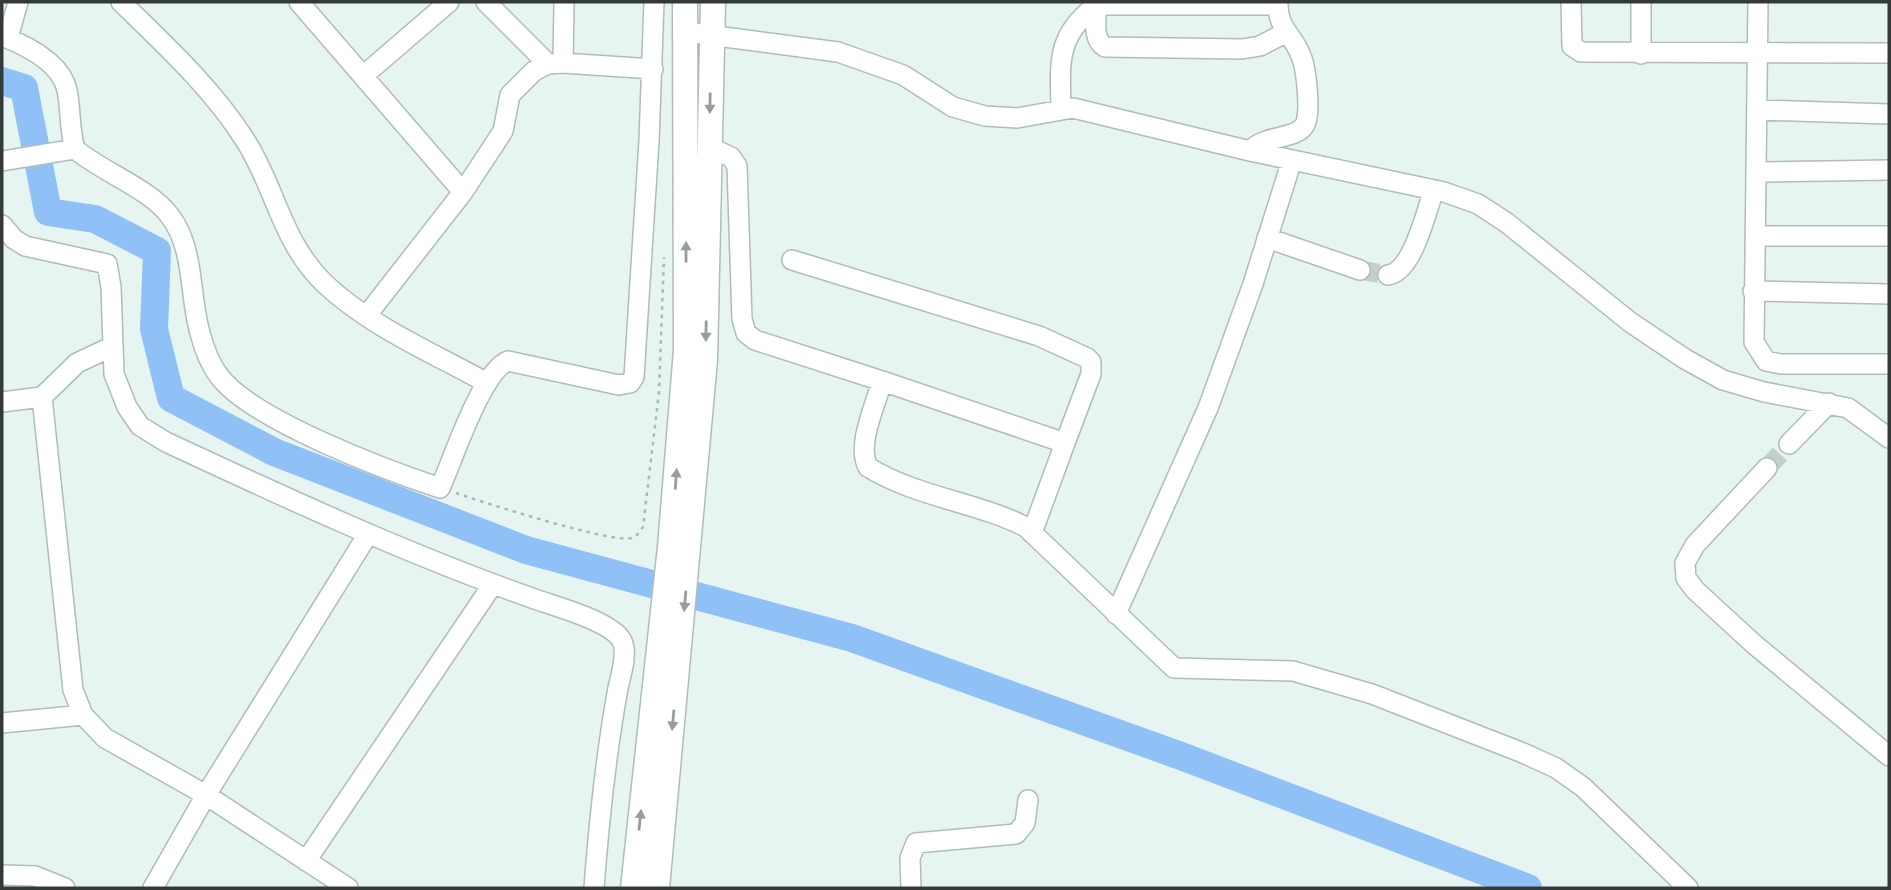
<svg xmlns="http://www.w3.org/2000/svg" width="1891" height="890" font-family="Raleway,sans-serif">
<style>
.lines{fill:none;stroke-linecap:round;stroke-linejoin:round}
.river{stroke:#8fc0f6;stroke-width:28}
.minor-tunnel{stroke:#c2d0cd;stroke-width:19;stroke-dasharray:19 10;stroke-linecap:butt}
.minor-casing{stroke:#afbdba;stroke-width:22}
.major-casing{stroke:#afbdba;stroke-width:27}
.path{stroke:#abb7b4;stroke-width:2.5;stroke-dasharray:3.5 5;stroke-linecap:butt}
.minor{stroke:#fff;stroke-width:19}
.major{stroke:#fff;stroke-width:24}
.oneway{fill:#9a9c9c}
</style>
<rect width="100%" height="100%" fill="#e6f5f2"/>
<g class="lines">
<path class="river" d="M2,81L24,88L48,212L95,219L157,251L154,329L171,398L274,452L526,550L852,638L1181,756L1528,888"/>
<path class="minor-tunnel" d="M1360,270L1388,275
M1767,468L1789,444"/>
<g class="minor-casing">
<path id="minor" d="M121,2C165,45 212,88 245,140C276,188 281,241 324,283C369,326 433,353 487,383
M299,2L463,192
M486,2L548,64
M1097,2C1097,16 1091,39 1105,47L1242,49L1260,46L1285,33
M1571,2L1572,46L1581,52L1889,53
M1641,2V54
M1758,2L1754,342L1766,361L1781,364H1889
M686,32L838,52L903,75L953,107L985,116L1017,118L1073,108L1250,151L1444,192L1478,204L1507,223L1630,322L1685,359L1723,380L1764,392L1848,408L1889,438
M2,36C25,45 61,62 67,90C71,109 69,129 75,149
M8,38L18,2
M563,63L564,2
M363,76L449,2
M1061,108C1060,62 1056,35 1097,5H1278
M1758,110L1889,114
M709,147L731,157L737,166L742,319L746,333L755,340L882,381C876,404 856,445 868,467C916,497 977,502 1026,527L1174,668L1293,671L1372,694L1523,753L1556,768L1583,787L1688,888
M1250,151C1266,134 1294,140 1304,126C1312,117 1306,67 1301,56C1293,34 1277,29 1278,2
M2,161L75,149C102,172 149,188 170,216C195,249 189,295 200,333C204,348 209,363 219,376C252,420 386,470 440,488C453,460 481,372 508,361L619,385L630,383L634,377L649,141L654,2
M1758,172L1889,170
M2,225L14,239L25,246L107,264L111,287L114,374L127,407L140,426L166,442C286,498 407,554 532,598C553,606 612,621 622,641C628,653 621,675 618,688C606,754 599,821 594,888
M1755,236H1889
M1267,238L1360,270
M792,260L1039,336L1087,358L1091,362V374L1065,443
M1388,275C1413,272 1426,211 1434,190
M1753,291L1889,294
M367,315L463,192L503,131L510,95L534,71L548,64L563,63L653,69
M113,346L77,363L42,397L73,690L83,715L105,738L206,795L348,888
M882,381L1065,443L1032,533
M2,402L42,397
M1789,444L1829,403
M1767,468L1695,545L1685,563L1686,578L1695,590L1755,645L1889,756
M1116,614L1208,408L1253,284L1292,160
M2,723L83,715
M306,861L493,584
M2,875L35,876L65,888
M153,888L206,795L368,534
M911,888L910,858L916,843L1016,834L1025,823L1028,800"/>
</g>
<g class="major-casing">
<path id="major" d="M633,888L670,547L686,350L685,2
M657,888L705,360L713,2"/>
</g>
<path class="path" d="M456,493C482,502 613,544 632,538C637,537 640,531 643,527L659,392L664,257"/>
<use href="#minor" class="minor"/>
<use href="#major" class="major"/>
</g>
<defs><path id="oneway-solid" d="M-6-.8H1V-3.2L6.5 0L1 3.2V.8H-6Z" transform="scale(1.75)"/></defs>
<g class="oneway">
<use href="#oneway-solid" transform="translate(710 103) rotate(91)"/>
<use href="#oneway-solid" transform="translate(686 252) rotate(-90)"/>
<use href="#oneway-solid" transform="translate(706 331) rotate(91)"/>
<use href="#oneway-solid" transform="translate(676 479) rotate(-86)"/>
<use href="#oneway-solid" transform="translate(685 601) rotate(95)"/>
<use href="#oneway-solid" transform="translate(673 720) rotate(95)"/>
<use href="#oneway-solid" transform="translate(640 820) rotate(-84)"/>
</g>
<rect width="1891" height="890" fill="none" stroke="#343a39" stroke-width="7"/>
</svg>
